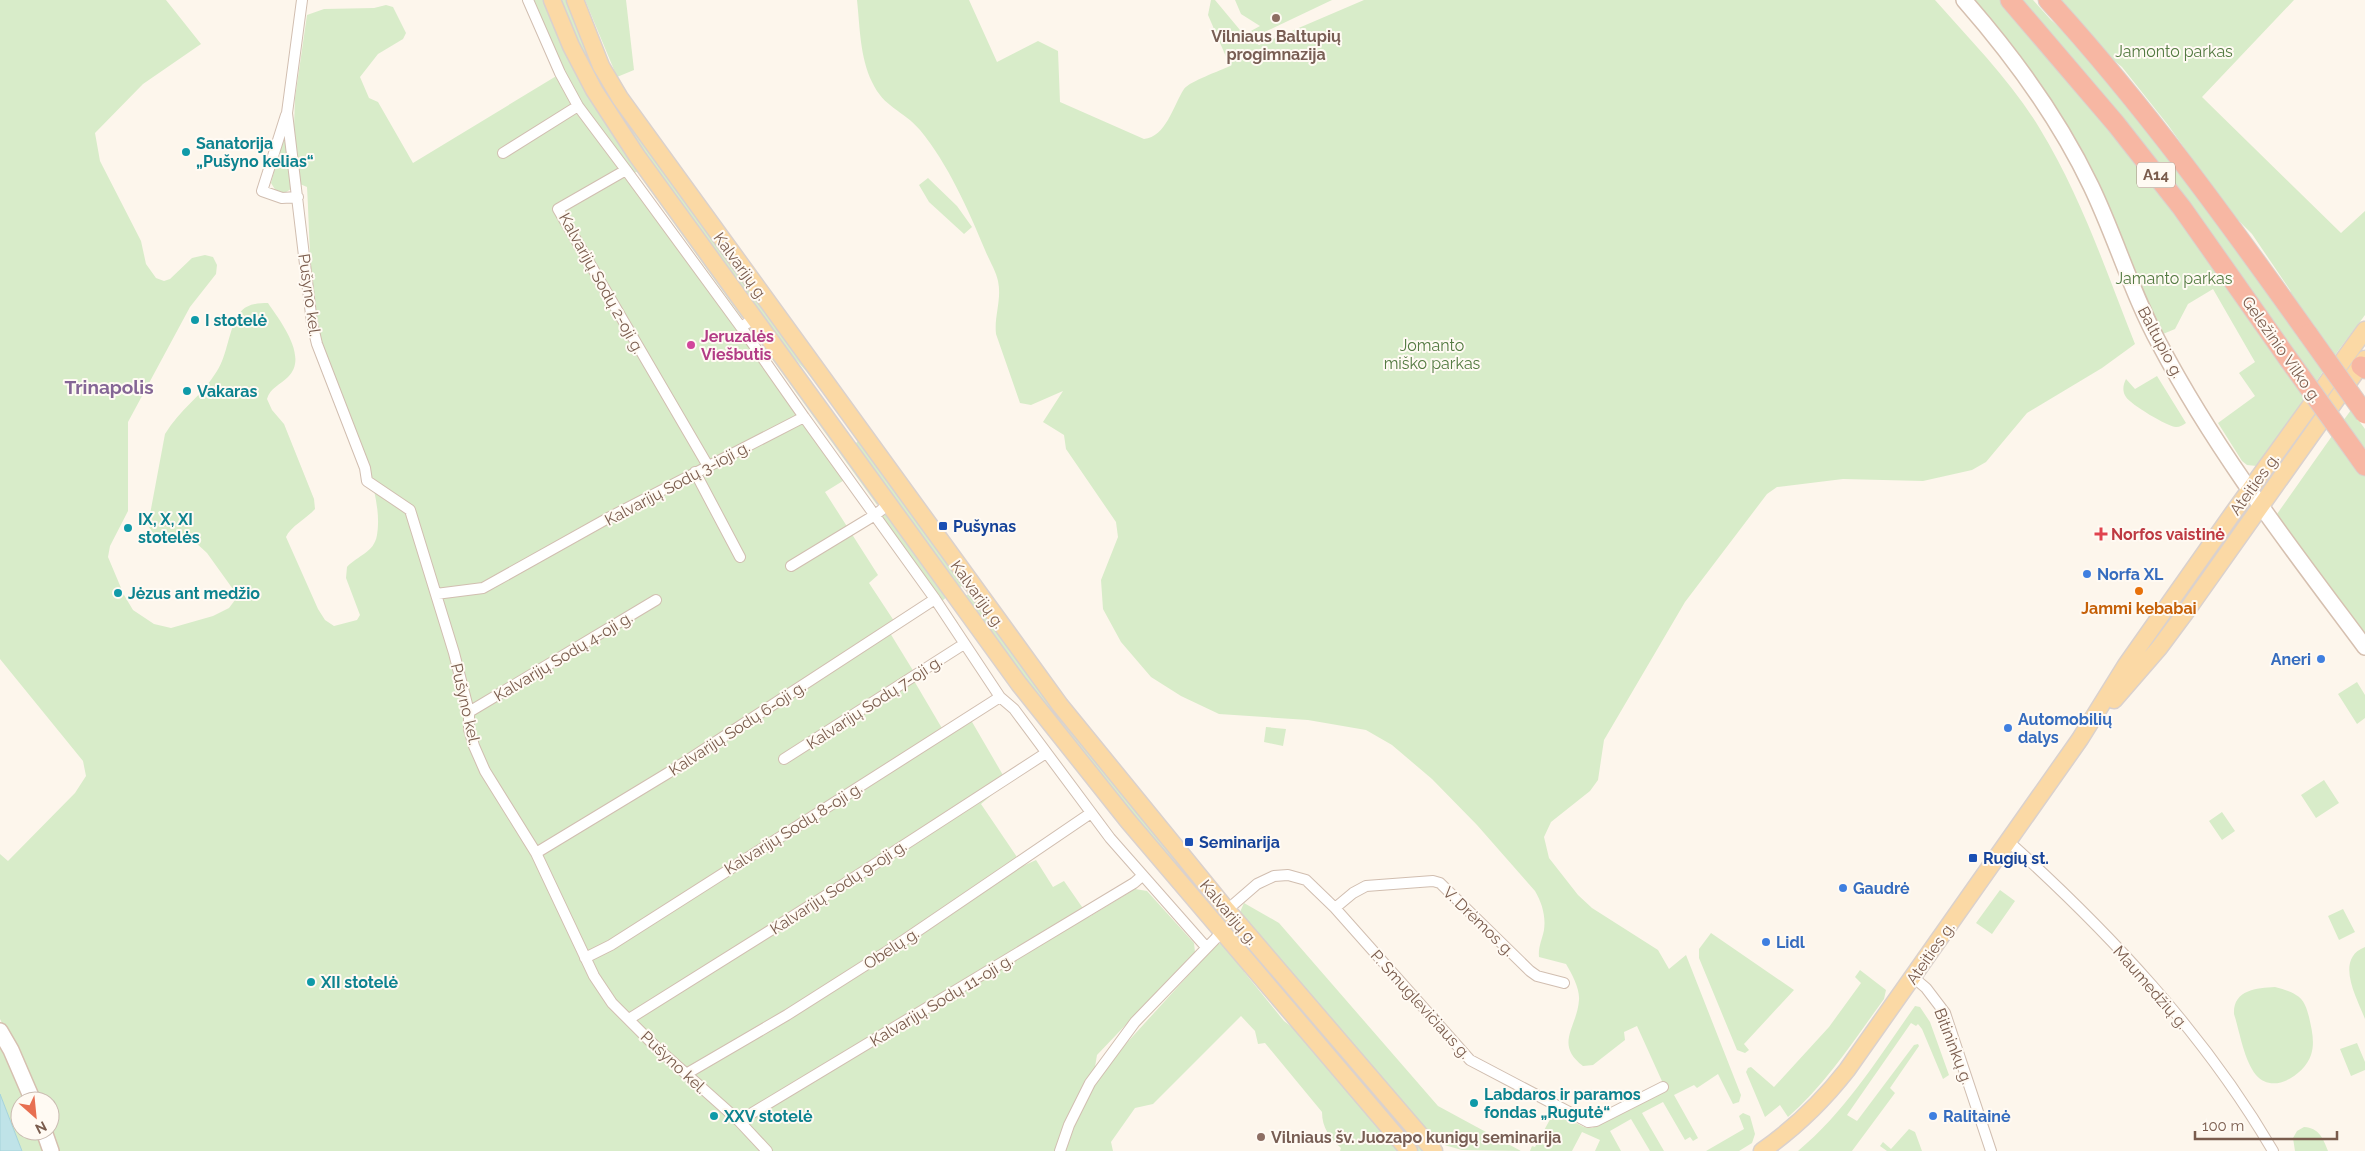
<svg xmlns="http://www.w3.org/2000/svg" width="2365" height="1151" font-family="Raleway,sans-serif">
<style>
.green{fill:#d8ecc9}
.water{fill:#bfe3e8;stroke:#a5d3da}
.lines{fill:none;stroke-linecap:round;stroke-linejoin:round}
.street-casing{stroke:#d1beb0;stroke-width:12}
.secondary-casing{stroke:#d6c0b0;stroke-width:18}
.primary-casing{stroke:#dad1cd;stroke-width:19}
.highway-casing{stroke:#dad1cd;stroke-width:21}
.street{stroke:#fff;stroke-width:10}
.secondary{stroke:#fff;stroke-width:15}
.primary{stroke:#fbd9a5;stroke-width:16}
.highway{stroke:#f7b7a3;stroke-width:19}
.highway-bridge-casing{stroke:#dad1cd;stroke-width:21;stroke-linecap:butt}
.highway-bridge{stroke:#f7b7a3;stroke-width:19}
.education-dot{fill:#8d6e63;stroke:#fffaf3;stroke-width:2}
.culture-dot{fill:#0f9aa8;stroke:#fffaf3;stroke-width:2}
.hotel-dot{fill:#d1479c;stroke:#fffaf3;stroke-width:2}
.transit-dot{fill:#1a4fb4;stroke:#fffaf3;stroke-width:2}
.health-dot{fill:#e0444e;stroke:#fffaf3;stroke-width:2}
.shop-dot{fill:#3f7fe0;stroke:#fffaf3;stroke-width:2}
.food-dot{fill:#e8710a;stroke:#fffaf3;stroke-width:2}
.labels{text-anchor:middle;stroke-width:4;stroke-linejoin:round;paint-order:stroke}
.shield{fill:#fffaf3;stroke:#a28b7f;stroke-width:1}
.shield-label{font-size:15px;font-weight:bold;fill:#7a5c4d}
.education-label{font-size:16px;font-weight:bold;fill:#785e54;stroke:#fffaf3}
.park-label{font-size:16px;fill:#537a41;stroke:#fffaf3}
.culture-label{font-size:16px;font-weight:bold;fill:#0d838f;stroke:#fffaf3;text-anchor:start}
.street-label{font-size:16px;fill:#7a5c4d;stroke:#fffaf3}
.hotel-label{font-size:16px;font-weight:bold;fill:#b23c85;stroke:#fffaf3;text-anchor:start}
.transit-label{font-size:16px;font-weight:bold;fill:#164399;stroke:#fffaf3;text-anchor:start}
.health-label{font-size:16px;font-weight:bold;fill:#be3a42;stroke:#fffaf3;text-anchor:start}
.shop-label{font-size:16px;font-weight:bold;fill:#366cbe;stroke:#fffaf3;text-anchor:start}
.food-label{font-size:16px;font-weight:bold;fill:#c56008;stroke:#fffaf3}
.quarter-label{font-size:19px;font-weight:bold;fill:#846695;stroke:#fffaf3}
</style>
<rect width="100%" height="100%" fill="#fdf6ec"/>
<path class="green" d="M0,0H166L201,44L143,84L95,133L100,161L141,241L146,264L156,278L164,281L170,279L192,258L205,255L213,257L217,265L216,274L190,307L128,422V511L110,546L108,557L124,595L133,610L154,624L171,628L213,616L229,608L235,600V592L207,553L194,541C174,541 158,546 148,525L165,434C179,410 203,395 217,371C228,354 228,329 240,313C246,304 258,303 268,303C280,321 309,357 288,377C280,385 270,388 267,399L272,410L284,424L314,499L315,509C307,518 290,527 286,537L318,609L325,620L334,626L357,620L360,615L346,578L347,567C358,555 374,553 377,535C386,484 336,393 322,342C309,292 310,238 307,187L300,184L294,128L295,98L307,15L324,9L374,8L386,5L393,7L406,33L403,39L378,54L360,77L369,98L378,102L413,163L558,75L770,377L846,479L825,492L878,575L869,583L898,627L890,633L917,677L913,679L943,730L968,715L1007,782L981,804L1023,866L1036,860L1053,887L1064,881L1089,917L1135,889L1147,891L1194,943L1195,952L1097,1055L1095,1067L1103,1069L1215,946L1224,941L1234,953L1245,973L1284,1021L1305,1037L1403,1151H1340L1341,1148C1330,1138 1322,1128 1322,1112L1265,1043L1258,1044L1255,1031L1241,1016L1153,1104L1135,1108L1111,1142L1113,1151H59L50,1128V1101H40L0,1019V854L8,861L75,793L86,776L83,761L0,659Z
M533,0H546L744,316L742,318L637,172L633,173L577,98L569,85Z
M558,0H567L606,89L575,38Z
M585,0H626L634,70L617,77Z
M857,0H969L997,62L1038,41L1058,51L1060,102L1144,139C1166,137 1173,106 1184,89C1190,81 1220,71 1230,66L1208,15L1211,0H1215L1245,36L1259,45L1364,0H1935C1971,41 2012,82 2040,129C2081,196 2106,271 2135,344L2102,368L2027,413L1986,462L1972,470L1923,481L1843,479L1777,487L1767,494L1685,602L1604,740L1598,780L1590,791L1551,822L1544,837L1549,858L1578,895L1592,908L1658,950L1669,969L1686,955L1741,1095L1739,1102L1733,1104L1718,1074L1697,1088L1694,1085L1674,1095L1698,1138L1693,1141L1690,1137L1685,1140L1663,1102L1642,1113L1664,1151H1650L1631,1119L1610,1131L1621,1151H1595L1600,1140L1582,1132L1572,1151H1530L1532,1146L1535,1147L1554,1112L1584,1127L1592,1128L1666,1090L1637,1026L1624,1032L1625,1040L1593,1065L1583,1066C1554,1044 1577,1028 1579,1000C1580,989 1572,974 1566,964L1539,957C1538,947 1542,940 1544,930C1546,916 1542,903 1535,891L1477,825L1432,779L1392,745L1366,730L1308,720L1219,714L1181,696L1151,677L1121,642L1103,609L1101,580L1118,537L1116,522L1066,449L1064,435L1043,422L1063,391L1031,405L1020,403L996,334C994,316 1002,299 998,281C996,271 989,260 985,250C968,209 948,164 920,130C903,110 884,108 872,82C860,57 860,28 857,0Z
M1235,0H1332L1252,38L1249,32L1260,26L1241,14Z
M1973,0H2000L2025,27L2187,225L2306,398L2257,466L2247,465L2242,461L2218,423L2255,396L2239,373L2255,362L2213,289L2188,304L2175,329L2163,334L2161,332L2089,163L2074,136L2016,50Z
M2018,0H2033L2051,20L2077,43L2136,112L2324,370L2316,382L2224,256Z
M2058,0H2294L2202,97L2341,233L2365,211V315L2335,355L2294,301L2290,290L2252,234L2230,212L2168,125L2122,67L2105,53Z
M621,112L850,428L806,371L777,339L618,115Z
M285,140L291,189L283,194L276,191L271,183L281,145Z
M928,178L957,206L972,227L964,234L929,202L919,185Z
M751,326L879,502L877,505L749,327Z
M2157,376L2186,423C2183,425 2180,427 2176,427C2168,427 2130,404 2126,397C2122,391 2123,385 2126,379L2135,389Z
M2351,410L2365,429V451L2343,421Z
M2332,436L2365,476V636L2277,514Z
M859,440L964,584L958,589L854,445Z
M888,512L949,595L942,601L958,623L954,622L880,518L882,514Z
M970,593L1199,888L1182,874L1082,755L964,597Z
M2357,682L2365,695V718L2357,724L2338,694Z
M1266,727L1286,729L1283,746L1264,742Z
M2324,780L2339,803L2316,818L2301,795Z
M2222,812L2235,831L2222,840L2209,821Z
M2000,890L2015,901L1992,934L1976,923Z
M1244,903L1279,923L1438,1106L1521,1151L1462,1150L1437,1143L1284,966L1240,912Z
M2343,909L2355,932L2339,940L2328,916Z
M1711,933L1794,990L1744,1044L1749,1050L1745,1053L1737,1050L1699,958V949Z
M1243,942L1268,972L1285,985L1425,1151H1416L1241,944Z
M2365,947V1019C2357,998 2334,959 2365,947Z
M1860,970L1886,990L1884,999C1854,1040 1826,1084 1788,1117L1780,1105L1765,1117L1746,1072L1748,1068L1751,1067L1774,1087L1829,1027L1861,983L1855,977Z
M2275,987C2282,989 2290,991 2296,995C2304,999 2307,1009 2309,1017C2312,1030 2315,1043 2311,1055C2304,1075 2273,1095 2256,1075C2244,1060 2240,1033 2234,1014C2233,990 2256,988 2275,987Z
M1915,1006L1920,1007L1930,1022L1949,1075L1943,1079L1922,1029L1918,1024L1916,1026L1911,1023L1847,1115L1857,1121L1914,1045L1918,1044L1919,1046L1890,1088L1895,1093L1852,1151H1798C1846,1111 1879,1057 1915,1006Z
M2357,1043L2365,1062V1070L2351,1076L2340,1049Z
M0,1045L26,1101H20V1131H38L45,1151H22L0,1094Z
M1743,1113L1750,1116L1755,1134L1752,1143L1739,1151H1706L1744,1129L1739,1116Z
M2304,1127C2319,1128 2323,1138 2328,1151H2295L2293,1138L2297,1131Z
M1909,1129L1915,1132L1922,1151H1887L1880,1146L1883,1142L1891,1149Z"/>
<path class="water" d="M0,1094L22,1151H0Z"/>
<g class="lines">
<g class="street-casing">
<path id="street" d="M302,0L287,113L312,323L317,344L365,468L367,481L410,510L454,653L469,712V729L474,746L485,771L536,853L594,976L612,1003L656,1047L739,1121L767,1151
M578,106L626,170L558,209L708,466
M286,115L262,191L282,198L298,197
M503,153L578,106L560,73L528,0
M626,170L741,327
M804,417L935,599L1000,697L1014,709L1110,838L1206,947
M695,472L740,557
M791,566L875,515L889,504
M436,594L483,588L610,517L804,417L741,327L755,318
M469,712L656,600
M784,759L964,644
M2008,841C2109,932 2204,1033 2273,1151
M536,853L668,773L935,599
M1335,908L1353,893L1366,886L1433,881L1440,883L1530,971L1537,976L1564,983
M1227,910L1257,884L1274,876L1288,875L1306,880L1335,908L1470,1060L1588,1122L1596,1121L1663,1087
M585,958L611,945L1000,697
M1913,977L1926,988L1945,1013L1991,1151
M629,1019L841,886L1046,753
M686,1074L787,1015L894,947L1091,813
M739,1121L1134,883L1142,876
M1060,1151L1069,1125L1090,1083L1135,1022L1222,932"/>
</g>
<g class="secondary-casing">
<path id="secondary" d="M1964,0C2014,57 2058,117 2091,186C2116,238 2132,294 2160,345C2217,453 2292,549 2365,647
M0,1031L11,1050L33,1101
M44,1131L51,1151"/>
</g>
<g class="primary-casing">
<path id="primary" d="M552,0L571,46L594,90L637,156L1019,684L1128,821L1409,1151
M575,0L601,66L620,98L1060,705L1227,910L1434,1151
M2114,700L2159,648L2185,613L2365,359
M1762,1151C1795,1128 1822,1102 1847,1070L2080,739L2126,665L2233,513L2365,330"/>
</g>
<g class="highway-casing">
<path id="highway" d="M2010,0L2116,124L2182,208L2289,360
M2048,0C2144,105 2226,219 2308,334
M2361,366L2365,369
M2353,449L2365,466"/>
</g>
<use href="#street" class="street"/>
<use href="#secondary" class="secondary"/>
<use href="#primary" class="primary"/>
<use href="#highway" class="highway"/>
<g class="highway-bridge-casing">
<path id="highway-bridge" d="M2308,334L2365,414
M2289,360L2353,449"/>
</g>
<use href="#highway-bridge" class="highway-bridge"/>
</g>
<g class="education-dot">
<circle cx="1276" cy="18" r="5"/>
<circle cx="1261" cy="1137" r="5"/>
</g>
<g class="culture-dot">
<circle cx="186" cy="152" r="5"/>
<circle cx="195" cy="320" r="5"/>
<circle cx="187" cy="391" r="5"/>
<circle cx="128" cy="528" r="5"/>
<circle cx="118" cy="593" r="5"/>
<circle cx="311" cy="982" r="5"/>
<circle cx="1474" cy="1103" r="5"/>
<circle cx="714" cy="1116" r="5"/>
</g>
<circle class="hotel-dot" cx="691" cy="345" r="5"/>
<g class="transit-dot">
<rect x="938" y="521" width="10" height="10" rx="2.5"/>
<rect x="1184" y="837" width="10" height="10" rx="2.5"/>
<rect x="1968" y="853" width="10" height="10" rx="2.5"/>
</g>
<path class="health-dot" d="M2098.5 526.5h5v5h5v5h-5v5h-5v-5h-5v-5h5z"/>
<g class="shop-dot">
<circle cx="2087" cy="574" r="5"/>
<circle cx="2321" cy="659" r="5"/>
<circle cx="2008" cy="728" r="5"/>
<circle cx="1843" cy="888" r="5"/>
<circle cx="1766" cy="942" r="5"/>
<circle cx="1933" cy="1116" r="5"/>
</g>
<circle class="food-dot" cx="2139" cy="591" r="5"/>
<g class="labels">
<rect class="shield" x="2137" y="162.5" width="38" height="25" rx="4"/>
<g class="shield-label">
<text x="2156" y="180">A14</text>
</g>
<g class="education-label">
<text x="1276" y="42">Vilniaus Baltupių<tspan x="1276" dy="18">progimnazija</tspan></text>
<text x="1271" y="1143" text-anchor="start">Vilniaus šv. Juozapo kunigų seminarija</text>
</g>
<g class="park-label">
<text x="2174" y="57">Jamonto parkas</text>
<text x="2174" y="284">Jamanto parkas</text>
<text x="1432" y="351">Jomanto<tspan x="1432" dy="18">miško parkas</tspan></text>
</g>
<g class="culture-label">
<text x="196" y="149">Sanatorija<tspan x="196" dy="18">„Pušyno kelias“</tspan></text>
<text x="205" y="326">I stotelė</text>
<text x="197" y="397">Vakaras</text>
<text x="138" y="525">IX, X, XI<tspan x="138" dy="18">stotelės</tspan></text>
<text x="128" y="599">Jėzus ant medžio</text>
<text x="321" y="988">XII stotelė</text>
<text x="1484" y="1100">Labdaros ir paramos<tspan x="1484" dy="18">fondas „Rugutė“</tspan></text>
<text x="724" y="1122">XXV stotelė</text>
</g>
<g class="street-label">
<text transform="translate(741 266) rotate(54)" y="6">Kalvarijų g.</text>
<text transform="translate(602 283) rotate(61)" y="6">Kalvarijų Sodų 2-oji g.</text>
<text transform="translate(310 295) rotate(82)" y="6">Pušyno kel.</text>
<text transform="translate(2161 342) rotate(62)" y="6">Baltupio g.</text>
<text transform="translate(2282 349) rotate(55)" y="6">Geležinio Vilko g.</text>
<text transform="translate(677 483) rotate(-28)" y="6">Kalvarijų Sodų 3-ioji g.</text>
<text transform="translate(2254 484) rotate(-54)" y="6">Ateities g.</text>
<text transform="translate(978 594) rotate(54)" y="6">Kalvarijų g.</text>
<text transform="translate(563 656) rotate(-31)" y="6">Kalvarijų Sodų 4-oji g.</text>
<text transform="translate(874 702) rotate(-33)" y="6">Kalvarijų Sodų 7-oji g.</text>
<text transform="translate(466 704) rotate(77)" y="6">Pušyno kel.</text>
<text transform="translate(737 728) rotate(-33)" y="6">Kalvarijų Sodų 6-oji g.</text>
<text transform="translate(793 828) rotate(-32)" y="6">Kalvarijų Sodų 8-oji g.</text>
<text transform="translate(838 887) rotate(-33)" y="6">Kalvarijų Sodų 9-oji g.</text>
<text transform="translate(1229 912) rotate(50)" y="6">Kalvarijų g.</text>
<text transform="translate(1479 921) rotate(44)" y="6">V. Drėmos g.</text>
<text transform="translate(891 948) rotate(-33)" y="6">Obelų g.</text>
<text transform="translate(1930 953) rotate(-55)" y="6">Ateities g.</text>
<text transform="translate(2151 987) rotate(49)" y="6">Maumedžių g.</text>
<text transform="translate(941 1000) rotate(-31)" y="6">Kalvarijų Sodų 11-oji g.</text>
<text transform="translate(1421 1004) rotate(48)" y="6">P. Smuglevičiaus g.</text>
<text transform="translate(1954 1046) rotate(69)" y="6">Bitininkų g.</text>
<text transform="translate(674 1062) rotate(43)" y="6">Pušyno kel.</text>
</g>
<g class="hotel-label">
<text x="701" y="342">Jeruzalės<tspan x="701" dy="18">Viešbutis</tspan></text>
</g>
<g class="transit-label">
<text x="953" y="532">Pušynas</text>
<text x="1199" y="848">Seminarija</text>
<text x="1983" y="864">Rugių st.</text>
</g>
<g class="health-label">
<text x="2111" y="540">Norfos vaistinė</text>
</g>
<g class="shop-label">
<text x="2097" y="580">Norfa XL</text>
<text x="2311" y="665" text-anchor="end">Aneri</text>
<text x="2018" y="725">Automobilių<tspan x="2018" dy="18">dalys</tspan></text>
<text x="1853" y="894">Gaudrė</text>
<text x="1776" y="948">Lidl</text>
<text x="1943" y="1122">Ralitainė</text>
</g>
<g class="food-label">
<text x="2139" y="614">Jammi kebabai</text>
</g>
<g class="quarter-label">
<text x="109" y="394">Trinapolis</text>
</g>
</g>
<g transform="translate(35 1116) rotate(153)"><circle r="24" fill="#fffaf3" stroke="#cabbb1"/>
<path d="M0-4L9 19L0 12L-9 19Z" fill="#e76f51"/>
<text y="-8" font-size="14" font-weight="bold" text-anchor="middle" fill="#7a5c4d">N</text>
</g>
<path d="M2195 1131v8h142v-8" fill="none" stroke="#7a5c4d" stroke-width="2.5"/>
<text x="2202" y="1131" font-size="15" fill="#7a5c4d" stroke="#fffaf3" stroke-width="4" paint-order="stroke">100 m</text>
</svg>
